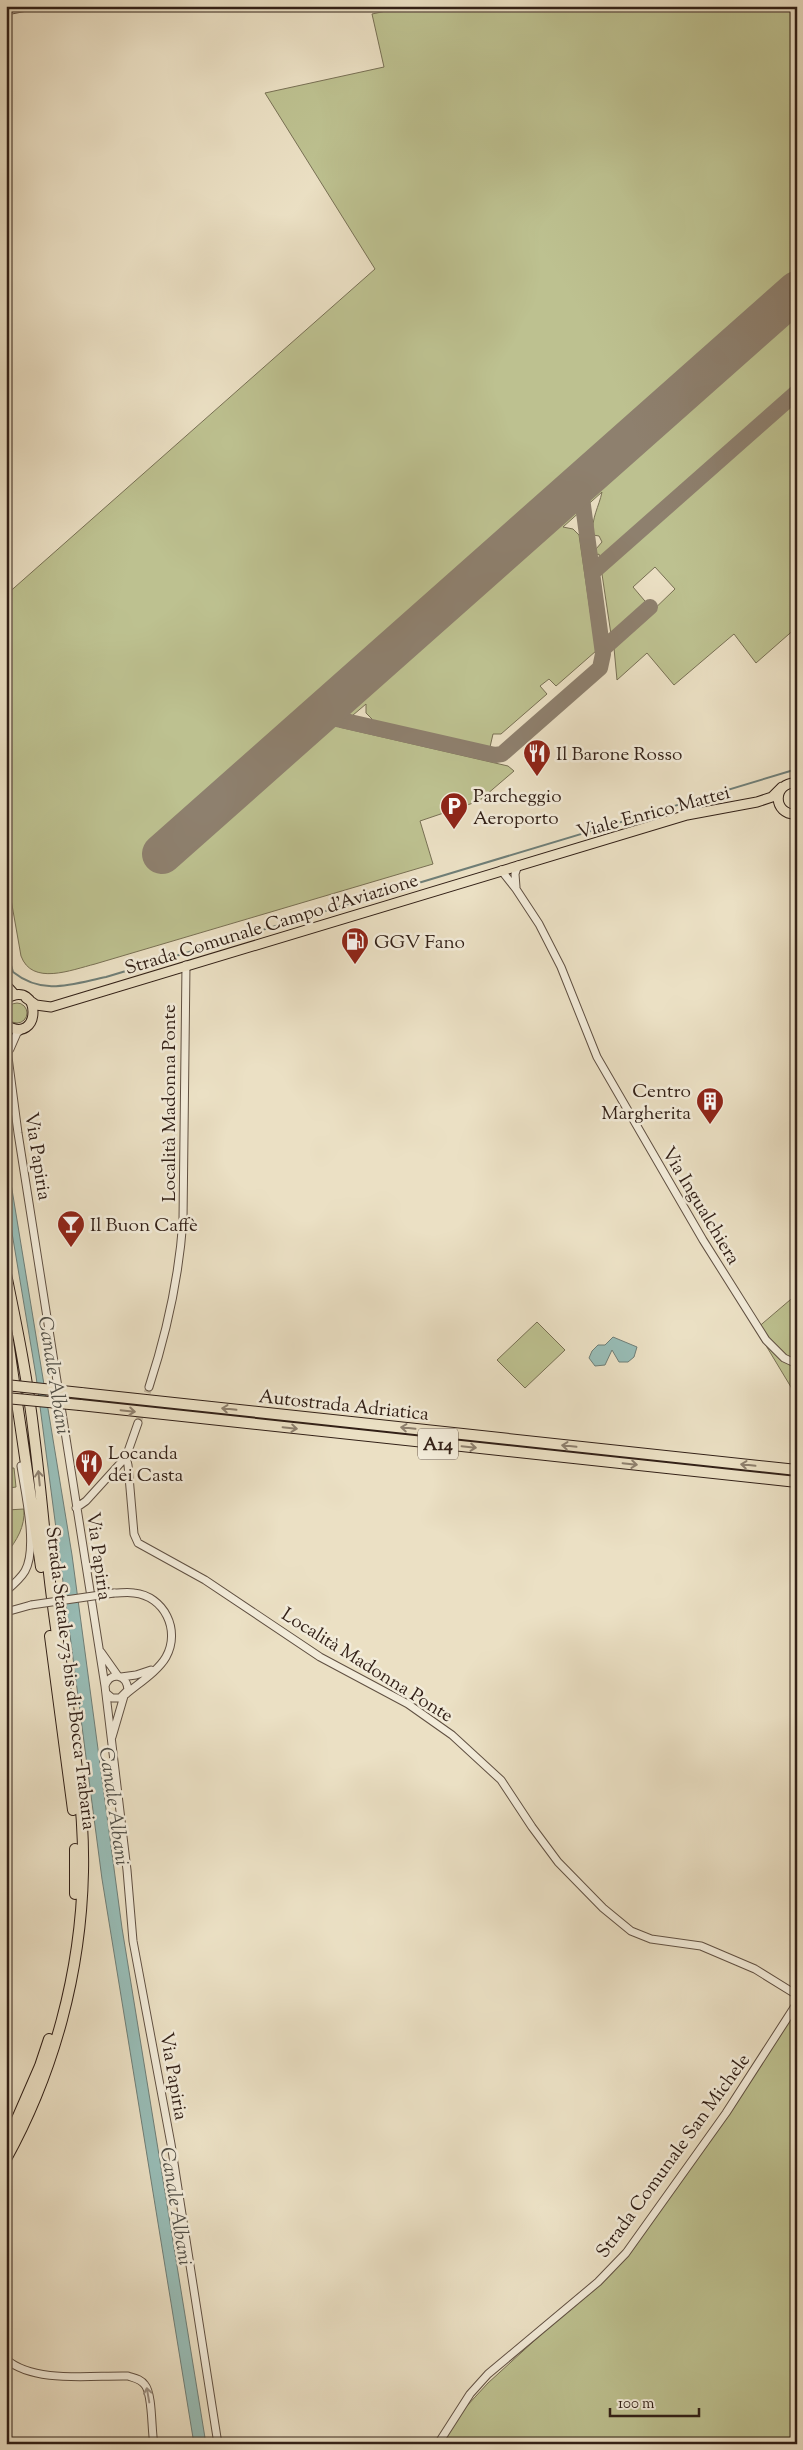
<svg xmlns="http://www.w3.org/2000/svg" width="803" height="2450" font-family="'Sorts Mill Goudy',serif">
<style>
.green{fill:#bdc190;stroke:#787054}
.water{fill:#98bdb7;stroke:#6f7e77}
.lines{fill:none;stroke-linecap:round;stroke-linejoin:round}
.stream{stroke:#6f7e77;stroke-width:2}
.taxiway{stroke:#8e806e;stroke-width:16}
.runway{stroke:#8e806e;stroke-width:40}
.minor-tunnel{stroke:#c6baa1;stroke-width:7;stroke-dasharray:7 3.5;stroke-linecap:butt}
.minor-casing{stroke:#605042;stroke-width:9}
.major-casing{stroke:#322017;stroke-width:11}
.highway-casing{stroke:#322017;stroke-width:12}
.minor{stroke:#f2ebd9;stroke-width:7}
.major{stroke:#ebe0c4;stroke-width:9}
.highway{stroke:#ebe0c4;stroke-width:10}
.minor-bridge-casing{stroke:#605042;stroke-width:9;stroke-linecap:butt}
.highway-bridge-casing{stroke:#322017;stroke-width:12;stroke-linecap:butt}
.minor-bridge{stroke:#f2ebd9;stroke-width:7}
.highway-bridge{stroke:#ebe0c4;stroke-width:10}
.oneway{stroke:#8e806e}
.oneway2{stroke:#9c9082}
.labels{text-anchor:middle;stroke-width:5;stroke-linejoin:round;paint-order:stroke}
.shield{fill:#f2ebd9;stroke:#6c5d51;stroke-width:1}
.shield-label{font-size:18px;font-weight:bold;fill:#322017}
.poi-label{font-size:19px;fill:#322017;stroke:#f2ebd9;text-anchor:start}
.street-label{font-size:19px;fill:#322017;stroke:#f2ebd9}
.water-label{font-size:20px;font-style:italic;fill:#514f47;stroke:#f2ebd9}
</style>
<rect width="100%" height="100%" fill="#ebe0c4"/>
<filter id="stains"><feTurbulence type="fractalNoise" baseFrequency=".004" numOctaves="4"/><feColorMatrix values="0 0 0 0 .2 0 0 0 0 .09 0 0 0 0 .02 0 0 0 .5 -.17"/></filter>
<radialGradient id="worn" r=".72"><stop offset=".6" stop-color="#630" stop-opacity="0"/><stop offset="1" stop-color="#630" stop-opacity=".3"/></radialGradient>
<path class="green" d="M409,6H797V627L756,663L734,634L674,685L647,653L617,680L614,648L675,589L655,567L633,587L650,607L612,641L599,554L597,555L596,549L602,542L599,536L593,535C591,518 599,507 602,492L563,527L573,529L579,535L596,651L556,686L549,679L540,686L547,694L501,734H493L490,747L374,721L366,713V704L339,727L508,766L514,771L479,801L420,821L433,864L95,964C71,970 32,986 21,956L6,871V595L375,269L265,93L384,67L372,14Z
M7 1013a10 10 0 1 1 20 0a10 10 0 1 1-20 0Z
M797,1294V1397L756,1329Z
M537,1322L565,1350L525,1388L497,1360Z
M6,1450L8,1468H14L16,1487L9,1488L10,1502L6,1503L7,1510L24,1509C25,1527 17,1540 6,1554Z
M797,2003V2444H440L452,2422L488,2383L626,2257Z"/>
<path class="water" d="M6,1153L72,1555L122,1928L206,2444H194L102,1879L36,1376L6,1197Z
M613,1337L637,1347L634,1357L628,1362H619L612,1350L605,1365L595,1366L589,1358L592,1351L598,1345H605Z"/>
<g class="lines">
<path class="stream" d="M6,948L13,972C43,996 72,984 106,977L797,769"/>
<path class="taxiway" d="M592,573L797,392
M603,649L650,607
M319,715L495,755L502,754L600,668L603,654L580,483"/>
<path class="runway" d="M162,854L797,291"/>
<path class="minor-tunnel" d="M138,1423L149,1387"/>
<g class="minor-casing">
<path id="minor" d="M6,11L31,6
M501,870L516,889L539,924L561,967L597,1057L703,1240L766,1340L784,1358L797,1364
M516,887L515,874L518,865
M8,1026V1057L18,1133L105,1686
M10,1049L17,1033L24,1028
M149,1387C167,1332 179,1277 183,1220L186,965
M126,1457L128,1465L134,1534L138,1543L205,1580L320,1657L408,1704L452,1735L501,1780L532,1827L558,1862L603,1908L631,1931L651,1939L701,1946L755,1969L797,1995
M76,1508L86,1501L126,1457L138,1423
M6,1591C13,1585 21,1578 25,1571C38,1548 25,1492 21,1466
M114,1593C121,1593 128,1592 134,1593C164,1596 181,1630 166,1657C158,1671 139,1683 126,1694
M6,1612L31,1605
M101,1652L118,1676
M121,1677L136,1675L151,1670
M106,1693L112,1698H120L128,1690C127,1674 110,1671 105,1686L127,1870L133,1941L171,2144L218,2444
M112,1737L124,1696
M6,2359C34,2384 93,2375 128,2376C134,2378 141,2379 145,2385C153,2395 151,2430 154,2444
M438,2444L470,2394L488,2374L598,2282L626,2253L726,2113L797,2003"/>
</g>
<g class="major-casing">
<path id="major" d="M797,783C772,781 772,816 797,814
M6,985L15,995
M26,998L36,1005L51,1007L687,815L757,802L772,797L782,787
M6,999C42,977 42,1047 6,1025"/>
</g>
<g class="highway-casing">
<path id="highway" d="M6,1274C17,1328 28,1381 34,1435C41,1489 45,1544 52,1598C63,1689 85,1780 83,1872C81,1972 54,2072 6,2159
M6,1327L41,1567
M81,1393L797,1470
M80,1405L797,1482
M50,1636L73,1810
M75,1894V1849
M6,2144L40,2066L49,2039"/>
</g>
<use href="#minor" class="minor"/>
<use href="#major" class="major"/>
<use href="#highway" class="highway"/>
<g class="minor-bridge-casing">
<path id="minor-bridge" d="M31,1605L114,1593"/>
</g>
<g class="highway-bridge-casing">
<path id="highway-bridge" d="M6,1385L81,1393
M6,1398L80,1405"/>
</g>
<use href="#minor-bridge" class="minor-bridge"/>
<use href="#highway-bridge" class="highway-bridge"/>
</g>
<defs><path id="oneway-shaft" d="M-6 0H5M1.5-3L5.5 0L1.5 3" fill="none" stroke-width="1.6" stroke-linecap="round" stroke-linejoin="round" transform="scale(1.25)"/></defs>
<g class="oneway">
<use href="#oneway-shaft" transform="translate(229 1409) rotate(-174)"/>
<use href="#oneway-shaft" transform="translate(128 1411) rotate(6)"/>
<use href="#oneway-shaft" transform="translate(290 1428) rotate(6)"/>
<use href="#oneway-shaft" transform="translate(408 1428) rotate(-174)"/>
<use href="#oneway-shaft" transform="translate(569 1446) rotate(-174)"/>
<use href="#oneway-shaft" transform="translate(469 1447) rotate(6)"/>
<use href="#oneway-shaft" transform="translate(630 1464) rotate(6)"/>
<use href="#oneway-shaft" transform="translate(748 1465) rotate(-174)"/>
<use href="#oneway-shaft" transform="translate(39 1478) rotate(-96)"/>
</g>
<use class="oneway2" href="#oneway-shaft" transform="translate(148 2395) rotate(-100)"/>
<defs>
<g id="restaurant-pin" transform="scale(1.4375)"><path d="M0 17L-7.5 6A9.5 9.5 0 1 1 7.5 6Z" fill="#8f2418" stroke="#f2ebd9"/><path d="M-5-6h1v4h1v-4h1v4h1v-4h1v5L-1.5 .5V6h-2V.5L-5-1ZM5-6V6H3V1.5H1.5Q1.5-4 5-6Z" fill="#fff"/></g>
<g id="parking-pin" transform="scale(1.4375)"><path d="M0 17L-7.5 6A9.5 9.5 0 1 1 7.5 6Z" fill="#8f2418" stroke="#f2ebd9"/><path d="M-3.5-5.5H1a3.5 3.5 0 0 1 0 7H-1V5.5H-3.5ZM-1-3.4V-.6H.8a1.4 1.4 0 0 0 0-2.8Z" fill="#fff"/></g>
<g id="fuel-pin" transform="scale(1.4375)"><path d="M0 17L-7.5 6A9.5 9.5 0 1 1 7.5 6Z" fill="#8f2418" stroke="#f2ebd9"/><path d="M-5.5-6h7V0h2V4h1.3V-2.5L3-4.5l.8-.8L6-3V5H2.5V1h-1V6h-7ZM-4.2-4.7v3.2H.2V-4.7Z" fill="#fff"/></g>
<g id="building-pin" transform="scale(1.4375)"><path d="M0 17L-7.5 6A9.5 9.5 0 1 1 7.5 6Z" fill="#8f2418" stroke="#f2ebd9"/><path d="M-4-6H4V6H1V3H-1V6H-4ZM-2.5-4.3h1.7v1.8h-1.7ZM.8-4.3h1.7v1.8H.8ZM-2.5-1h1.7V.8h-1.7ZM.8-1h1.7V.8H.8Z" fill="#fff"/></g>
<g id="bar-pin" transform="scale(1.4375)"><path d="M0 17L-7.5 6A9.5 9.5 0 1 1 7.5 6Z" fill="#8f2418" stroke="#f2ebd9"/><path d="M-6-5H6L.8 .8V4.5H3.5V6h-7V4.5H-.8V.8Z" fill="#fff"/></g>
</defs>
<g fill-rule="evenodd">
<use href="#restaurant-pin" x="537" y="753"/>
<use href="#parking-pin" x="454" y="806"/>
<use href="#fuel-pin" x="355" y="941"/>
<use href="#building-pin" x="710" y="1101"/>
<use href="#bar-pin" x="71" y="1224"/>
<use href="#restaurant-pin" x="89" y="1463"/>
</g>
<g class="labels">
<rect class="shield" x="418" y="1428.5" width="40" height="31" rx="4"/>
<g class="shield-label">
<text x="438" y="1450">A14</text>
</g>
<g class="poi-label">
<text x="556" y="760">Il Barone Rosso</text>
<text x="473" y="802">Parcheggio<tspan x="473" dy="22">Aeroporto</tspan></text>
<text x="374" y="948">GGV Fano</text>
<text x="691" y="1097" text-anchor="end">Centro<tspan x="691" dy="22">Margherita</tspan></text>
<text x="90" y="1231">Il Buon Caffè</text>
<text x="108" y="1459">Locanda<tspan x="108" dy="22">dei Casta</tspan></text>
</g>
<g class="street-label">
<text transform="translate(653 811) rotate(-15)" y="7">Viale Enrico Mattei</text>
<text transform="translate(271 923) rotate(-17)" y="7">Strada Comunale Campo d'Aviazione</text>
<text transform="translate(168 1103) rotate(-90)" y="7">Località Madonna Ponte</text>
<text transform="translate(39 1156) rotate(81)" y="7">Via Papiria</text>
<text transform="translate(702 1205) rotate(59)" y="7">Via Ingualchiera</text>
<text transform="translate(344 1404) rotate(6)" y="7">Autostrada Adriatica</text>
<text transform="translate(100 1556) rotate(82)" y="7">Via Papiria</text>
<text transform="translate(368 1664) rotate(32)" y="7">Località Madonna Ponte</text>
<text transform="translate(72 1678) rotate(83)" y="7">Strada Statale 73 bis di Bocca Trabaria</text>
<text transform="translate(175 2076) rotate(80)" y="7">Via Papiria</text>
<text transform="translate(672 2155) rotate(-54)" y="7">Strada Comunale San Michele</text>
</g>
<g class="water-label">
<text transform="translate(55 1375) rotate(81)" y="7">Canale Albani</text>
<text transform="translate(115 1806) rotate(82)" y="7">Canale Albani</text>
<text transform="translate(177 2206) rotate(81)" y="7">Canale Albani</text>
</g>
</g>
<rect width="803" height="2450" fill="none" stroke="#ebe0c4" stroke-width="25"/>
<rect x="8" y="8" width="788" height="2435" fill="none" stroke="#322017" stroke-width="2.5"/>
<rect x="12" y="12" width="778" height="2425" fill="none" stroke="#322017"/>
<path d="M610 2408v8h89v-8" fill="none" stroke="#322017" stroke-width="2.5"/>
<text x="618" y="2408" font-size="15" fill="#322017" stroke="#f2ebd9" stroke-width="4" paint-order="stroke">100 m</text>
<rect width="100%" height="100%" filter="url(#stains)"/>
<rect width="100%" height="100%" fill="url(#worn)"/>
</svg>
